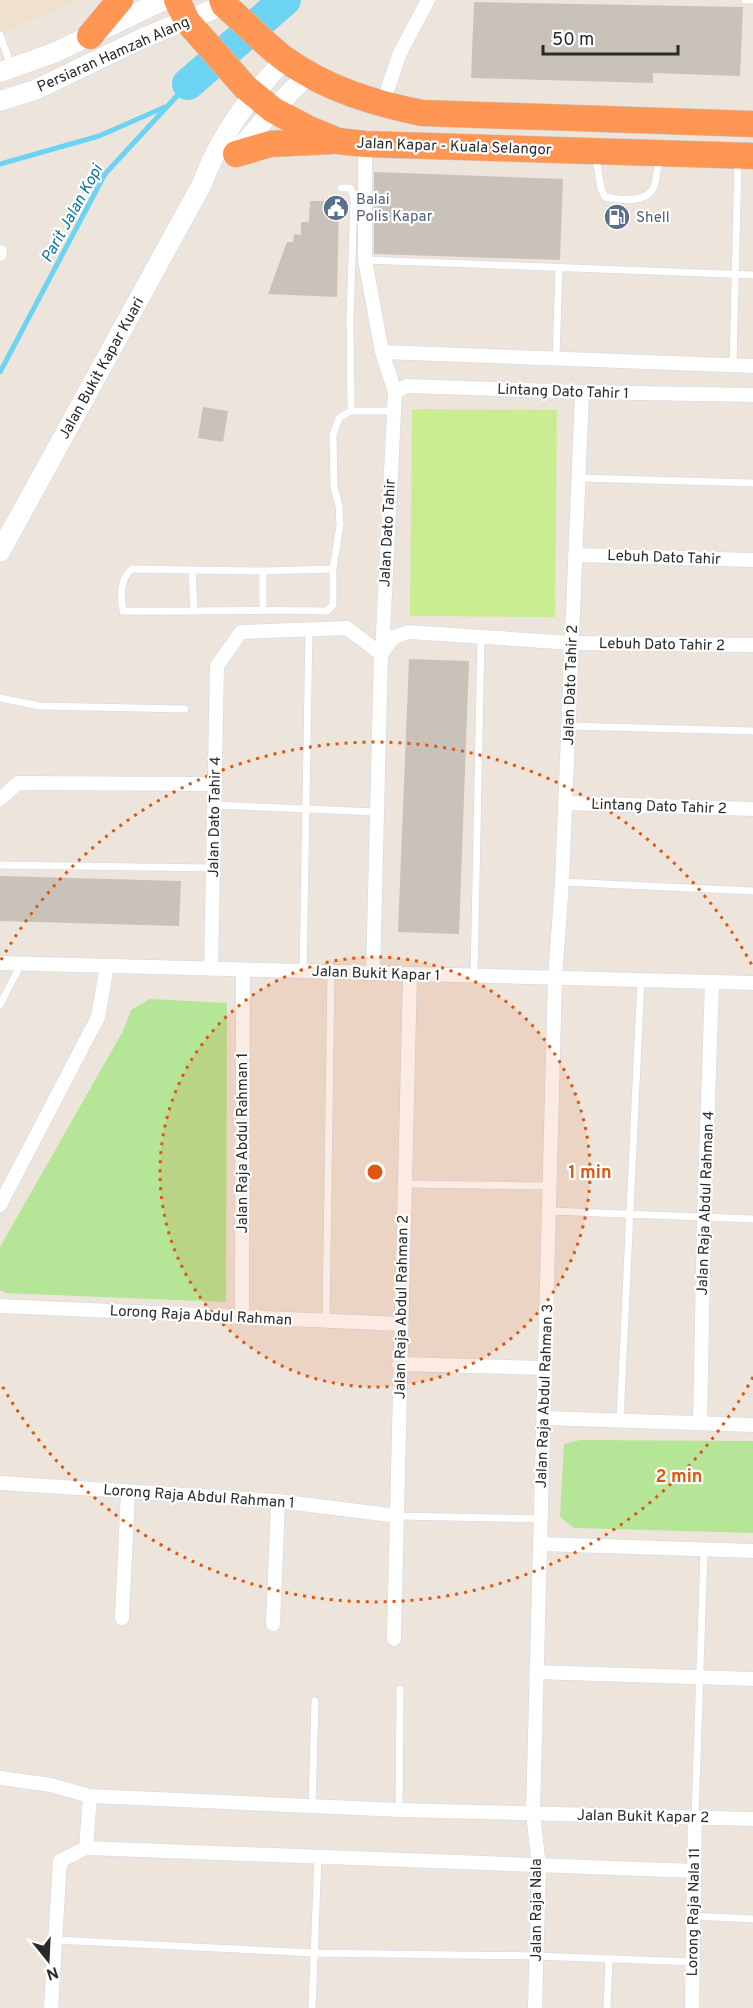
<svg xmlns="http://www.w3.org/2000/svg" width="753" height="2008" font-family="Overpass,sans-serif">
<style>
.education{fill:#efe1cb}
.green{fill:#b5e597}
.pitch{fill:#caec92}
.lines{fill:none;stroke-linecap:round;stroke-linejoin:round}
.stream{stroke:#6cd4f2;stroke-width:5}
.river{stroke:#6cd4f2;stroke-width:32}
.building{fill:#c8c2bb}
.lane-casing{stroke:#d1d5e3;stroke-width:8}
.street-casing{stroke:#d1d5e3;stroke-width:15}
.secondary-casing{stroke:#d1d5e3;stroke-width:21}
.highway-casing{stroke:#c8c8c8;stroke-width:27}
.lane{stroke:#fff;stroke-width:7}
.street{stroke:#fff;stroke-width:14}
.secondary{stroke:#fff;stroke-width:20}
.highway{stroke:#ff9654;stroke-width:26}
.ring{fill:none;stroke:#de570e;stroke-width:3;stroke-dasharray:3 6}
.labels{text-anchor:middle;stroke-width:4.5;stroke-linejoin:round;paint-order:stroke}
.street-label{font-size:15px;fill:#2a2a2a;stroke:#fff}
.service-label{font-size:15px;fill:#4e5e75;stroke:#fff;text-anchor:start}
.water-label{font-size:16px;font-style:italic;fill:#0a739f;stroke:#fff}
.centre{fill:#de570e;stroke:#fff;stroke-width:3}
.ring-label{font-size:18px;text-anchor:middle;font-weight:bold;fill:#de570e;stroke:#fff;stroke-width:4.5;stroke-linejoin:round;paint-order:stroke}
</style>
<rect width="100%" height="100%" fill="#ede5dc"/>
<path class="education" d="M0,0H80L0,33Z"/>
<path class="green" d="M150,999L227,1003L226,1302L5,1293L0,1290V1247L123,1031L131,1010Z
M580,1440L753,1441V1533L574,1528L560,1517L564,1444Z"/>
<path class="pitch" d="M412,409L557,410L555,617L410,616Z"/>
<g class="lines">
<path class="stream" d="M0,164L99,136L165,107
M0,372L105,174L188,84"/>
<path class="river" d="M188,84L285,0"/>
</g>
<path class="building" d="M474,2L743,7L740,76L653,73V83L471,78Z
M374,172L563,179L560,260L374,254Z
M310,201H339L337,297L268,294L287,242H293L294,234L301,235V222H309Z
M203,407L228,411L223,442L198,438Z
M409,659L469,661L459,934L398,932Z
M0,876L181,881L179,926L0,921Z"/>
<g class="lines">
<g class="lane-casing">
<path id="lane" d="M745,0H753
M0,35L11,66
M596,157L601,189L605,197C620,200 646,204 654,187C657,179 657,167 659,159
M341,188H350L354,197L350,319L351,411
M365,260L753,275
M556,358L559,268
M733,365L738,161
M579,478L753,483
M333,569L263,571L132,569C120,578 120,597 123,611C191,612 259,609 327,611L333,605V569L340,525L339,506L334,487L333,435L339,418L351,411H393
M192,571L194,611
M263,609V571
M0,698L40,706L185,709
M569,726L753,731
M214,805L377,812
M0,865L213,868
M562,882L753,891
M303,972L309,630
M474,976L481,638
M0,1005L21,964
M405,1184L549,1186
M549,1211L753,1219
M326,1321L331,972
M620,1420L641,980
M398,1516L540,1519
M312,1806L315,1701
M399,1810L400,1689
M695,1816L704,1551
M694,1916L753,1919
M55,1940L314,1953L536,1956L693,1962
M312,2008L318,1857
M607,2008L609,1959"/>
</g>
<g class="street-casing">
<path id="street" d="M382,105L400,53L428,0
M365,144V260L382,352L395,392
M0,252V254
M382,352L753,366
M575,555L753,560
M382,653L395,392L407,386L582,392L753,395
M0,799L18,783L215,784
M566,803L753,809
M0,963L753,983
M211,969L217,666L241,632L347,628L381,654
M373,973L381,654L394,637L409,632L572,643L753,645
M0,1205L98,1017L107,966
M0,1306L401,1324
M242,1317L243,970
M399,1364L545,1368
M543,1418L753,1425
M700,1423L704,1217L712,982
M0,1483L278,1501L398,1516
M540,1544L753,1551
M122,1618L128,1491
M273,1624L278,1501
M394,1639L410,974
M536,1672L753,1679
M0,1778L51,1785L90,1796L399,1810L753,1819
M86,1848L90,1796
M51,2008L60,1861L86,1848L695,1871
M535,2008L539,1867L533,1813L555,978L562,882L582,392
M692,2008L695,1816"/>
</g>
<g class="secondary-casing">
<path id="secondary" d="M0,72L56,52L164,0
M0,101L35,90L143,38L224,5
M233,156L273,110L308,74
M0,552L202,184C221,133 248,99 285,59"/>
</g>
<g class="highway-casing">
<path id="highway" d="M177,0L187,21L245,87L273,110L309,129L338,141L365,144L753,156
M222,0L224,5C245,22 264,44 286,60C327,89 373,103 422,113L753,124
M90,36L120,0
M236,154L270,144L332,141"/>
</g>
<use href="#lane" class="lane"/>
<use href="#street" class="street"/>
<use href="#secondary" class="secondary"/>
<use href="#highway" class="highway"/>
</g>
<circle cx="375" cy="1172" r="215" fill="#de570e" fill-opacity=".12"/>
<g class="ring">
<circle cx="375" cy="1172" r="215"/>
<path d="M753 1377A430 430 0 0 1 1 1384M1 960A430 430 0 0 1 753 967"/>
</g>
<defs>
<g id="civic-disc" transform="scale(1.35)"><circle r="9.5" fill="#5c6f8a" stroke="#fff"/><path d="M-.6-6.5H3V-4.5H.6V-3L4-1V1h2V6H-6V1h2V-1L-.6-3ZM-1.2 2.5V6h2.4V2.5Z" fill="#fff"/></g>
<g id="fuel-disc" transform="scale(1.35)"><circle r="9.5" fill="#5c6f8a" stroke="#fff"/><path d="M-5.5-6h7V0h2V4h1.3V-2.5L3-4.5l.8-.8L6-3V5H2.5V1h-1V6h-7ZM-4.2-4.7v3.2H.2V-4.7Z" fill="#fff"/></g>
</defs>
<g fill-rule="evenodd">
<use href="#civic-disc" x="336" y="208"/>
<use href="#fuel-disc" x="617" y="217"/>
</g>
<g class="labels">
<g class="street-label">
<text transform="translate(113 54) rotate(-24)" y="5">Persiaran Hamzah Alang</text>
<text transform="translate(454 146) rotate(2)" y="5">Jalan Kapar - Kuala Selangor</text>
<text transform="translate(101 368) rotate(-61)" y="5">Jalan Bukit Kapar Kuari</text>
<text transform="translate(563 391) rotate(2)" y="5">Lintang Dato Tahir 1</text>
<text transform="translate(387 533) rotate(-87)" y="5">Jalan Dato Tahir</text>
<text transform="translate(664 557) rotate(2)" y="5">Lebuh Dato Tahir</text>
<text transform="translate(662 644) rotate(1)" y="5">Lebuh Dato Tahir 2</text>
<text transform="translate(570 685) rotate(-88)" y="5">Jalan Dato Tahir 2</text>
<text transform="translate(659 806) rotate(2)" y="5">Lintang Dato Tahir 2</text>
<text transform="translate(214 817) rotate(-89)" y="5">Jalan Dato Tahir 4</text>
<text transform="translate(376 973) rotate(2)" y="5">Jalan Bukit Kapar 1</text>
<text transform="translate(242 1143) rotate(-90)" y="5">Jalan Raja Abdul Rahman 1</text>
<text transform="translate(705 1203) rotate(-88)" y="5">Jalan Raja Abdul Rahman 4</text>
<text transform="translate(401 1307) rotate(-89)" y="5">Jalan Raja Abdul Rahman 2</text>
<text transform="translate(201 1315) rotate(3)" y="5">Lorong Raja Abdul Rahman</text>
<text transform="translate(544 1396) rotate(-88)" y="5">Jalan Raja Abdul Rahman 3</text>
<text transform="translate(199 1496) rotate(4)" y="5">Lorong Raja Abdul Rahman 1</text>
<text transform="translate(643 1816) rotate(1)" y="5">Jalan Bukit Kapar 2</text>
<text transform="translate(536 1910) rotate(-90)" y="5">Jalan Raja Nala</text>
<text transform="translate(693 1912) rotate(-89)" y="5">Lorong Raja Nala 11</text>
</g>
<g class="service-label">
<text x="356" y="204">Balai<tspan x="356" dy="17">Polis Kapar</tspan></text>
<text x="636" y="222">Shell</text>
</g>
<g class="water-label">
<text transform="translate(71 213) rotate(-61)" y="6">Parit Jalan Kopi</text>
</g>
</g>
<circle cx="375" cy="1172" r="9" class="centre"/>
<g class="ring-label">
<text x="590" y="1178">1 min</text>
<text x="679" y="1482">2 min</text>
</g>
<g transform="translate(48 1960) rotate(162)" stroke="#ffffff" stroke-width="4.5" paint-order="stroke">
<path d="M0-4.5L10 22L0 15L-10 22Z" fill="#2a2a2a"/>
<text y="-9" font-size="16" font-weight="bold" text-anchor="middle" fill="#2a2a2a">N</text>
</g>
<path d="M543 45v9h135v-9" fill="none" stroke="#2a2a2a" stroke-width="3"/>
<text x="552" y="45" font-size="18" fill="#2a2a2a" stroke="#ffffff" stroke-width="4.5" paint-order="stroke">50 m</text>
</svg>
